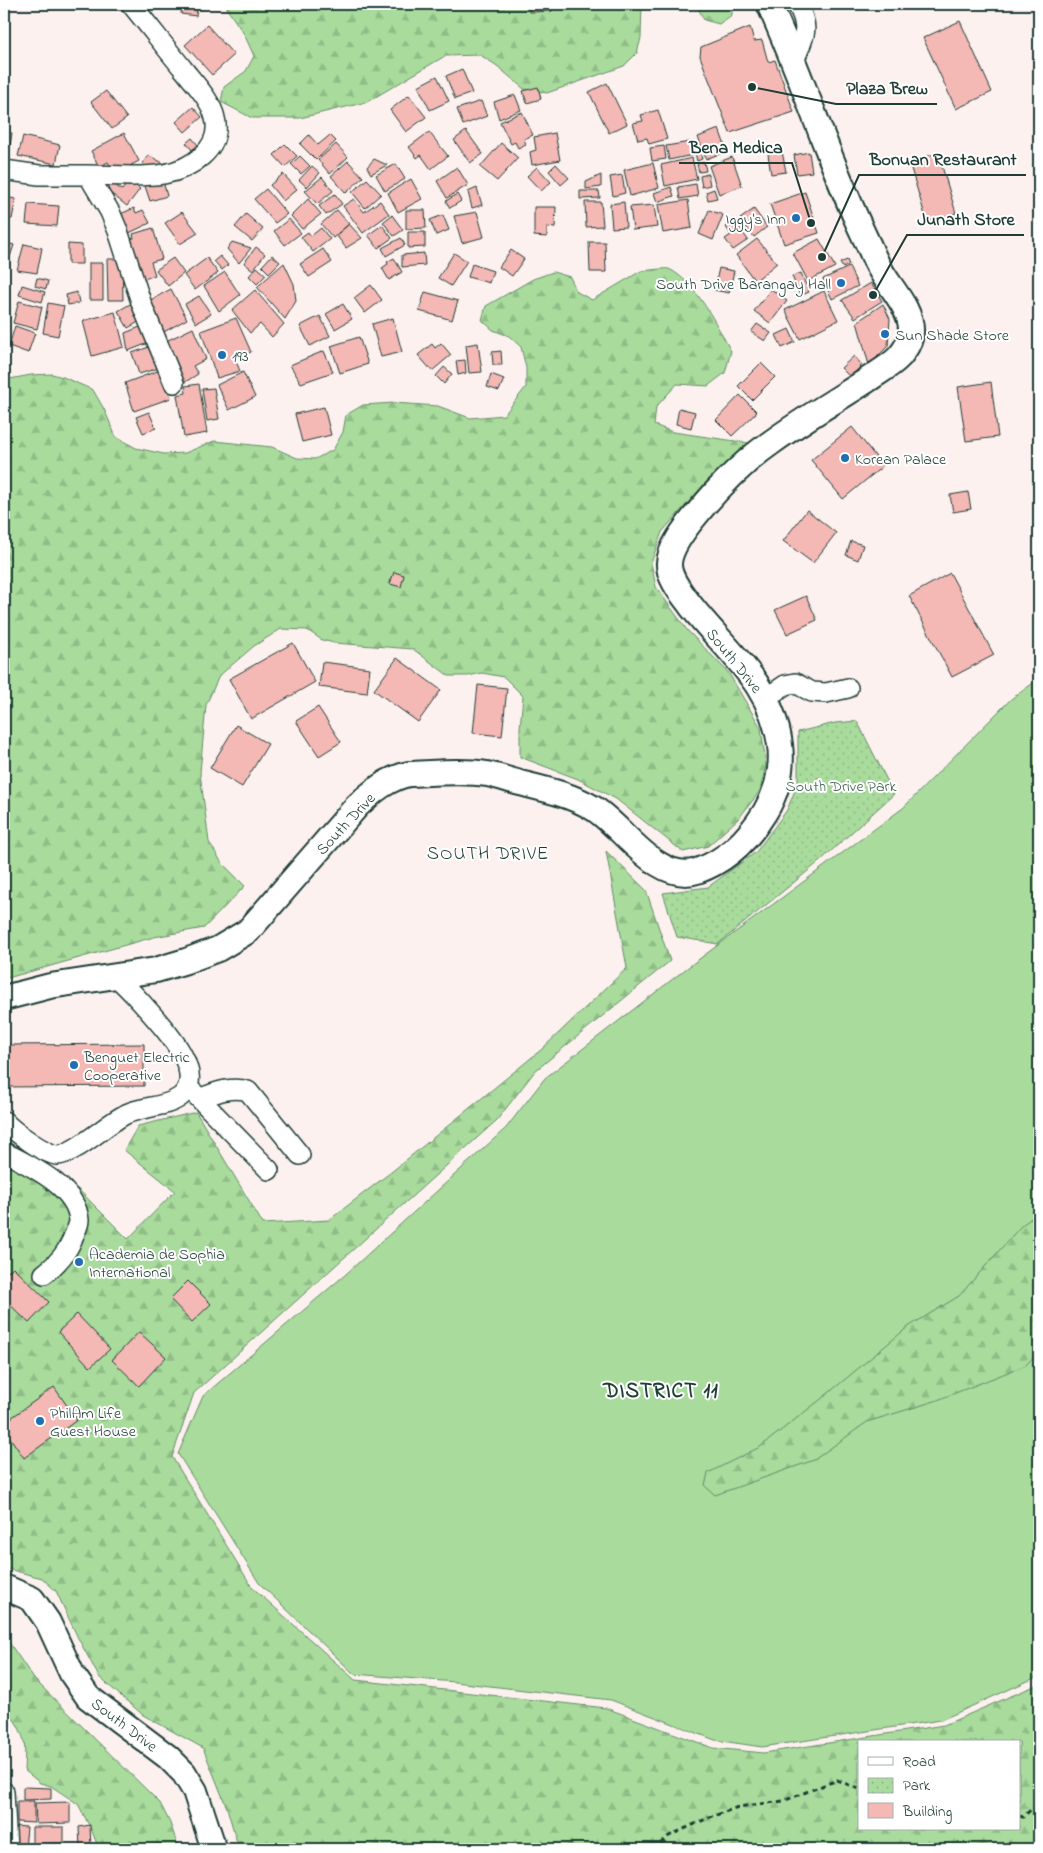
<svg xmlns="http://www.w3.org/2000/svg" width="1043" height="1853" font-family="'Indie Flower',sans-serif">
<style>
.green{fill:#a8db9c;stroke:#648c68}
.forest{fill:url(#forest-firs);stroke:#648c68;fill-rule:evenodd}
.park{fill:url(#park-dots);stroke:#648c68}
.building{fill:#f4b8b5;stroke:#1f3d34}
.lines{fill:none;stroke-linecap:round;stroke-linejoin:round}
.minor-casing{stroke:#1f3d34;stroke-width:22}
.major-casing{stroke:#1f3d34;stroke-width:28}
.path{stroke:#1f3d34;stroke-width:3;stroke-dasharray:5 4;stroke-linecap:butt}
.minor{stroke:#fff;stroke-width:19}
.major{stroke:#fff;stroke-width:24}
.poi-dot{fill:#1f6fb2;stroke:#fff;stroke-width:2}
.labels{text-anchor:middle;stroke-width:4;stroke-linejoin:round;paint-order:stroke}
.poi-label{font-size:16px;fill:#1f3d34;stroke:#fff;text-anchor:start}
.street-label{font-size:16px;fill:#1f3d34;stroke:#fff}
.park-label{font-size:16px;fill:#41644e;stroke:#fff}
.quarter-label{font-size:19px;letter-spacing:1px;fill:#1f3d34;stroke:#fff}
.district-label{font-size:21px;font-weight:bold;letter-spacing:1px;fill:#1f3d34;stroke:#fff}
.leader{fill:none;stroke:#1f3d34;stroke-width:2}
.callout-dot{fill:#1f3d34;stroke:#fff;stroke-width:2}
.callout-label{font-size:18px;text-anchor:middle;font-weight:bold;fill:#1f3d34;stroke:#fff;stroke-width:4;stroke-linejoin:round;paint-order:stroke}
</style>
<defs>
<pattern id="forest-firs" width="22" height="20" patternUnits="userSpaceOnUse" patternTransform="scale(1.25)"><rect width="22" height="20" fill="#a8db9c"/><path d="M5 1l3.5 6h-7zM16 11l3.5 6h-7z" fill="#90bd87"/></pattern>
<pattern id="park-dots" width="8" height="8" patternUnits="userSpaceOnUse" patternTransform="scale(1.25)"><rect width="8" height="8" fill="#a8db9c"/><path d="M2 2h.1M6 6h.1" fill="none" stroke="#90bd87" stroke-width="1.8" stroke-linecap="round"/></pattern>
</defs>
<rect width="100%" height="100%" fill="#fdf1f0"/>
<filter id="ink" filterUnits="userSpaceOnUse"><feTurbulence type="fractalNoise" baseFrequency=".02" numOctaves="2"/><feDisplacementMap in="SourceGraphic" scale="10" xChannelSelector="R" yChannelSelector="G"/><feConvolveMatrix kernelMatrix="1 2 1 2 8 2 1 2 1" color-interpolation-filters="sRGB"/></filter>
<g filter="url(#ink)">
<path class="green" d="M1039,679V1676L941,1720L762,1747L715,1740L611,1700L455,1682L354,1674L259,1583L178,1454L203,1396L346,1274L506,1128L545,1078L687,968L903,808L1011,699Z"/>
<path class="forest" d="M228,4H642L641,38L637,53L624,66L547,93L524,89L496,65L480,55L445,56L367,102L300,118H252L221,102L224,87L246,71L254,56L244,34L227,9Z
M696,4H732V15L719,24L704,20Z
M660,269C664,269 668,268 671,270C697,284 717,326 731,351L725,373L708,386L677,384L656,407L654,425L673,432L749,443L706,482L662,532L651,563L656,587L687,630L728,672L761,728L766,765L760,791L739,818L708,846L683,852L616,799L578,779L520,757V728L523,696L504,677L482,673L468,676H449L413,649L334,643L322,640L307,630L281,629L254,646L219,676L206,705L200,773L209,842L222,863L245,886L204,928L154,937L4,979V380L31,375L52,374L63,377L93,390L104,409L116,437L136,448L164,454L185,453L214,441L272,447L297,458L315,459L333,450L343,432L346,415L363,405L394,403L438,406L470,418L504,415L526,387V368L521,347L509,336L493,330L482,320L486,306L533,279L553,272L570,277L577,292L592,300L641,271Z
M606,851L646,890L670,961L535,1071L497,1120L194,1393L172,1457L252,1587L355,1680L606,1708L713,1748L764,1753L944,1725L1039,1684V1849H239L227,1808L203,1748L143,1715L99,1677L78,1638L56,1591L42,1578L4,1568V1144L56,1173L80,1191L128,1239L175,1191L124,1150L138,1126L196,1112L263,1224L329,1220L395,1169L542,1049L627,968ZM859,1742H1019V1829H859Z
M1039,1212V1351L1026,1365L935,1401L867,1422L814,1460L715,1495L705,1486L708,1473L760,1447L825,1396L908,1327L959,1296L1021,1226Z
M4,1635L34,1679L160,1803L170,1823L179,1849H99L91,1829L78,1804L51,1786L40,1783L24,1770C25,1748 27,1740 15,1721C11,1716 9,1713 4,1710Z"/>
<path class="park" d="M857,721L894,794L819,862L718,944L677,937L663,893L708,887L756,852L787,810L798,783V732L835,723Z"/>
<path class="building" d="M173,4H203L202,9L197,8L196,16L181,14L182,7L173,5Z
M529,4H557V5L552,6V11L529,12Z
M960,21L992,92L956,109L923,38Z
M207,25L234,55L212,75L185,45Z
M750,27L754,41L762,40L768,62L775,60L794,112L730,133L704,67L700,56L701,47Z
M462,69L472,93L455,99L446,76Z
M437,76L449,101L430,110L418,86Z
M607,83L627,124L609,133L589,92Z
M538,87L541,99L527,103L523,91Z
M106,91L127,118L112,129L91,102Z
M409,95L426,117L406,132L390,110Z
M515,95L521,110L499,119L494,102Z
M481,101L487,116L463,125L457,109Z
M193,107L202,117L185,132L176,122Z
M658,110L667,139L649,144L647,138L638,140L633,123L643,121L641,115Z
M522,112L533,135L524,139L526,144L518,148L515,142L511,144L500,122Z
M719,129L727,151L706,159L698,137Z
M466,131L483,154L470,163L454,140Z
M4,132L12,133L9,153L4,152Z
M429,132L448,156L431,169L421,155L417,158L409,147Z
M124,133L139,161L114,174L108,162L99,167L91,151Z
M555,133L560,160L532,165L530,152L536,150L534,137Z
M309,135L318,145L330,135L336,141L316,160L300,144Z
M23,136L60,145L56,164L18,156Z
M192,138L198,145L192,150L186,143Z
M690,142L693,155L669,160L666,146Z
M693,142H697L699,148L695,149Z
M501,143L518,158L497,181L480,167Z
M285,144L297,156L285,167L274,155Z
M336,144L348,157L330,174L318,160Z
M664,146L666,159L652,161L650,148Z
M782,151L786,172L771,174L768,154Z
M700,152L702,159L697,161L695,153Z
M809,152L812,172L797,174L794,155Z
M938,153L956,213L927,222L909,162Z
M148,155L163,163L158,173L142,165Z
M300,156L310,166L301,174L291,164Z
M732,157L742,186L719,194L709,166Z
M692,158L697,179L665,186L661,165Z
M374,159L387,165L371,174L367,167Z
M348,161L363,177L346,193L331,176Z
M704,162L706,171L699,172L697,164Z
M653,163L659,188L630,196L624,170Z
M396,164L405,179L385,191L376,175Z
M556,164L569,178L561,185L549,171Z
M312,166L320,173L307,187L299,180Z
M457,167L468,185L447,198L437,181Z
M537,167L551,182L541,191L527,176Z
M283,174L297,189L283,201L270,185Z
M708,174L710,185L702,187L700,176Z
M601,175V187L586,189V182Z
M622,175L625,193L613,196L610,177Z
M322,177L333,191L317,204L305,191Z
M367,179L381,194L365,208L352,192Z
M411,179L422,199L398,212L388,193Z
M109,181L122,190L129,181L140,189L127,206L104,188Z
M163,181L167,196L150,201L145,186Z
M696,184L698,196L680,199L678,187Z
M671,187L674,196L657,202L654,193Z
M477,188L482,205L472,208L468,192Z
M266,189L287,214L275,223L254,199Z
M714,189L717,198L708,200L706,192Z
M580,191H599L600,198L580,199Z
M805,192L819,233L784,244L770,204Z
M335,194L342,204L326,215L319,206Z
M457,194L461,201L450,208L446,201Z
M4,197L16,199L12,219L4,218Z
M308,199L321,214L302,229L291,216Z
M354,199L364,212L380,201L389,214L363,233L343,206Z
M688,200L692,228L663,233L658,205Z
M585,202H601L603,226L586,227Z
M624,202L626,227L612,228L610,204Z
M28,204L59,206L57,226L26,224Z
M654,205L657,227L633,230L630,207Z
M534,207H556L555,228L547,227V237L534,236Z
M134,208L136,213L143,210L150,223L125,235L116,216Z
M754,209L767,227L754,237L740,219Z
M337,210L349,224L333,238L321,224Z
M406,210H425L426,228L406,229Z
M709,210L723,215L713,240L699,234Z
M182,212L198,233L180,244L165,223Z
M477,212L484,237L462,243L454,216Z
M246,214L263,229L252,241L235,227Z
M392,215L403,230L394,236L383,222Z
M443,215L449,230L436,235L430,220Z
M289,219L301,233L285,245L274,231Z
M735,221L748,240L733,250L725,239L731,235L726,227Z
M349,224L362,238L346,248L336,235Z
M382,225L392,238L378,248L368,235Z
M153,228L162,259L151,262L155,275L139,281L126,240L134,238L133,234Z
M321,228L330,239L313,252L301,237L308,232L311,236Z
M408,232H425V247L408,248Z
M401,238L405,245L386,256L382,248Z
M757,239L777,263L755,281L736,255Z
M819,239L835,267L808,281L793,253Z
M4,242L14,245L7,266H4Z
M232,242L251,248L239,263L227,249Z
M589,242H605L606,272H590Z
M24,244L42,248L37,273L17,270Z
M68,244L82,245V264H68Z
M256,247L265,254L253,270L244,263Z
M323,249L332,262L309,277L300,264Z
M511,250L524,259L512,276L499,267Z
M424,253L425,265L402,267V255Z
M454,253L467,261L451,286L438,278Z
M272,255L280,262L269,273L262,266Z
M220,256L228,265L222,270L214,261Z
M173,258L184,273L168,286L156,270Z
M207,258L218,273L195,290L184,275Z
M394,258L402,272L389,280L382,268L388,264L387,262Z
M107,259H122L123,300H108Z
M847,260L849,265L843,268L840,263Z
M89,263H103V300H89Z
M284,263L294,284L296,301L285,319L257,287Z
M472,264L493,271L489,283L468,277Z
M257,267L266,275L257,284L249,276Z
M849,267L858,286L832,299L823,279Z
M719,268L734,271L729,293L714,290Z
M225,272L240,295L219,311L204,286Z
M801,273L809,292L800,296L792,276Z
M37,278L48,281L46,289L35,286Z
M871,283L882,301L855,318L842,300Z
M22,285L45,292L42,302L19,295Z
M371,285L382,300L365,313L354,298Z
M171,289L187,319L162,333L145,303Z
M771,289L787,301L770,323L754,311Z
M255,290L284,324L272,337L260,324L250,333L232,310Z
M4,291L9,292L7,315L4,314Z
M824,291L838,320L800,339L785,310Z
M77,292L79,303L68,305L66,295Z
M425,292L458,301L452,320L419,311Z
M199,296L211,314L196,323L185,304Z
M19,301L42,307L37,329L13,323Z
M48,303L64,306L58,336L43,333Z
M132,303L142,320L128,328L118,311Z
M343,304L352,319L335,329L326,314Z
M883,304L890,319L888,346L869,365L857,322Z
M115,312L124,347L92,356L83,321Z
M320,316L330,336L310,346L300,326Z
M236,318L251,352L235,359L240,371L217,378L201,331Z
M393,318L402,352L381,357L372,324Z
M757,324L771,333L765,341L751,332Z
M145,325L151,342L128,351L125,333Z
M15,326L35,333L28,353L9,346Z
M193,328L206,359L193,366L198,374L182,384L162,343Z
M789,329L795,342L782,348L776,335Z
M359,337L368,364L340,373L331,346Z
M1037,337H1039V359Z
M441,343L451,355L432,371L418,355L432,344L435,348Z
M478,343L482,372L469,373L466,345Z
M152,346L159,368L139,374L132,353Z
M324,351L333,372L301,383L290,365Z
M501,351L502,365H493L492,352Z
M854,356L862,365L850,377L841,368Z
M465,360L466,373L458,375L456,361Z
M761,363L775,377L752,400L738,386Z
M444,367L452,374L444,384L436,376Z
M160,370L171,398L134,411L125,383Z
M243,372L255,397L229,410L217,385Z
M491,374L504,379L499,391L487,387Z
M991,382L998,437L966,441L958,387Z
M199,384L207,433L184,437L177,395L186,393L185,386Z
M214,388L219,419L207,421L202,389Z
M740,395L757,412L732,436L716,420Z
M324,407L331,435L302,442L295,414Z
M679,408L695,412L691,428L676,424Z
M149,412L156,428L143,433L136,417Z
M852,427L883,466L843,499L811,460Z
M968,492L971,509L953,512L950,495Z
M807,510L836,533L813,563L783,541Z
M851,541L863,545L858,560L846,555Z
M394,572L404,575L401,587L390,584Z
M950,573L994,655L952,677L909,596Z
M806,596L817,620L787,634L775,610Z
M293,643L315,682L251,719L229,679Z
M397,658L441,690L418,722L374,690Z
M322,662L370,668L367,693L319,687Z
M478,685L507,688L502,736L473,733Z
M318,707L341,742L319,756L296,721Z
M236,725L268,744L242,787L210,768Z
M144,1044V1086L4,1087V1045Z
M13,1267L49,1302L29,1323L4,1299V1276Z
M188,1281L211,1304L192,1322L170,1299Z
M77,1314L110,1349L90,1367L58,1332Z
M139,1332L166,1357L139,1386L112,1360Z
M54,1387L77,1420L24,1458L4,1429V1423Z
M23,1787L51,1788V1799L23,1800Z
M17,1801H34V1823L17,1822Z
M70,1802V1823L36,1824L35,1803Z
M90,1825L91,1849H80L79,1827Z
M12,1826L27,1827L25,1849H11Z
M32,1827H64V1843L32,1844Z
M26,1846H66V1849H26Z"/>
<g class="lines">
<g class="minor-casing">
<path id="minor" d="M794,61C804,36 811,30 797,4
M4,170L39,175H88L110,212L118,231L142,305L174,383
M88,175C113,175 140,178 164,174C190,169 223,149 215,118C211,100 195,84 184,70C166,48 149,26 131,4
M766,698L785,685L795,683L812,692L826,693L848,688
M193,1092L269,1170
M201,1098C217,1092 231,1086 248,1091L300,1155
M4,1121C12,1130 47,1156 58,1155C76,1154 107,1123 126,1114C143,1106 165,1108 180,1097C209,1075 163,1027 148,1010C137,998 128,987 116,977
M4,1152C30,1166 76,1186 79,1220C79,1225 76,1231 74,1235C68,1252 58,1263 44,1274
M4,1792L7,1849"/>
</g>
<g class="major-casing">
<path id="major" d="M4,998L50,986L156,970L186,961L218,949L248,931L357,806C372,792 388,778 409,774C434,773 463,770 487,774C498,776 509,780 520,783C544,789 572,795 593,808C623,826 657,884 697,871C726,861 749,838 765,812C777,792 783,769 780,745C772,683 727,652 691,606C682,594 668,578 669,563C670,547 686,527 696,515C718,488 743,462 772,442C802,420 835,401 866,381C877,373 891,366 900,356C906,348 911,341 911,331C912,309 890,288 880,269C875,261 872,252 868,244C830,166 805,83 769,4
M4,1587L32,1599L48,1622L72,1674L88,1697L168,1757L184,1773L195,1791L214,1849"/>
</g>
<path class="path" d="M1019,1816L1023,1817L1039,1802
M654,1849L669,1836L708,1818L738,1807L783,1801L837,1780L859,1789"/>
<use href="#minor" class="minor"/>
<use href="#major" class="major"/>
</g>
</g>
<g class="poi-dot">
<circle cx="796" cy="218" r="5"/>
<circle cx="841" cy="283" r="5"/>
<circle cx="885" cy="334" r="5"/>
<circle cx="222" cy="355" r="5"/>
<circle cx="845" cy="458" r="5"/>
<circle cx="74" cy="1065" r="5"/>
<circle cx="79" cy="1262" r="5"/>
<circle cx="40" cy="1421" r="5"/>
</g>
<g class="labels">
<g class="poi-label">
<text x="786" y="224" text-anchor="end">Iggy's Inn</text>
<text x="831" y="289" text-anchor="end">South Drive Barangay Hall</text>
<text x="895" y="340">Sun Shade Store</text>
<text x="232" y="361">193</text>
<text x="855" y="464">Korean Palace</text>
<text x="84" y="1062">Benguet Electric<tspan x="84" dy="18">Cooperative</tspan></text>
<text x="89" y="1259">Academia de Sophia<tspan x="89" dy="18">International</tspan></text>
<text x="50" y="1418">PhilAm Life<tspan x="50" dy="18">Guest House</tspan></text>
</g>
<g class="street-label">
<text transform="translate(735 660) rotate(51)" y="6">South Drive</text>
<text transform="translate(345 823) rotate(-47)" y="6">South Drive</text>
<text transform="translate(125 1724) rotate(37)" y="6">South Drive</text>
</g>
<g class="park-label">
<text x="841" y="791">South Drive Park</text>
</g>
<g class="quarter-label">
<text x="488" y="859">SOUTH DRIVE</text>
</g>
<g class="district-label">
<text x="661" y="1397">DISTRICT 11</text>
</g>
</g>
<path class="leader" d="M752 87L836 104H937M811 223L792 163H679M822 257L859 175H1026M873 295L907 235H1024"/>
<g class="callout-dot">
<circle cx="752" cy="87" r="5"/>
<circle cx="811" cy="223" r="5"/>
<circle cx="822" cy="257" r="5"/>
<circle cx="873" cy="295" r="5"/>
</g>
<g class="callout-label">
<text x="887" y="94">Plaza Brew</text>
<text x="736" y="153">Bena Medica</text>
<text x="943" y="165">Bonuan Restaurant</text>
<text x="966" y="225">Junath Store</text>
</g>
<rect width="1043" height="1853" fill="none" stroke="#fff" stroke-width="20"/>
<rect x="10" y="10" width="1023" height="1833" fill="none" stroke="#1f3d34" stroke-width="2" filter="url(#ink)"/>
<rect x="858" y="1740" width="162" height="90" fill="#ffffff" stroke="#a5b1ae"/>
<rect x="868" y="1757" width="25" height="8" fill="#ffffff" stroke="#a5b1ae"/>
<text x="903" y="1766" font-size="15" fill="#1f3d34">Road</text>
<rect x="868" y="1778" width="25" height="15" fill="url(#park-dots)" stroke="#a5b1ae"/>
<text x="903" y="1790" font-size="15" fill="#1f3d34">Park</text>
<rect x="868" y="1803" width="25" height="15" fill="#f4b8b5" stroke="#a5b1ae"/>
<text x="903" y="1816" font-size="15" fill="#1f3d34">Building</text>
</svg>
